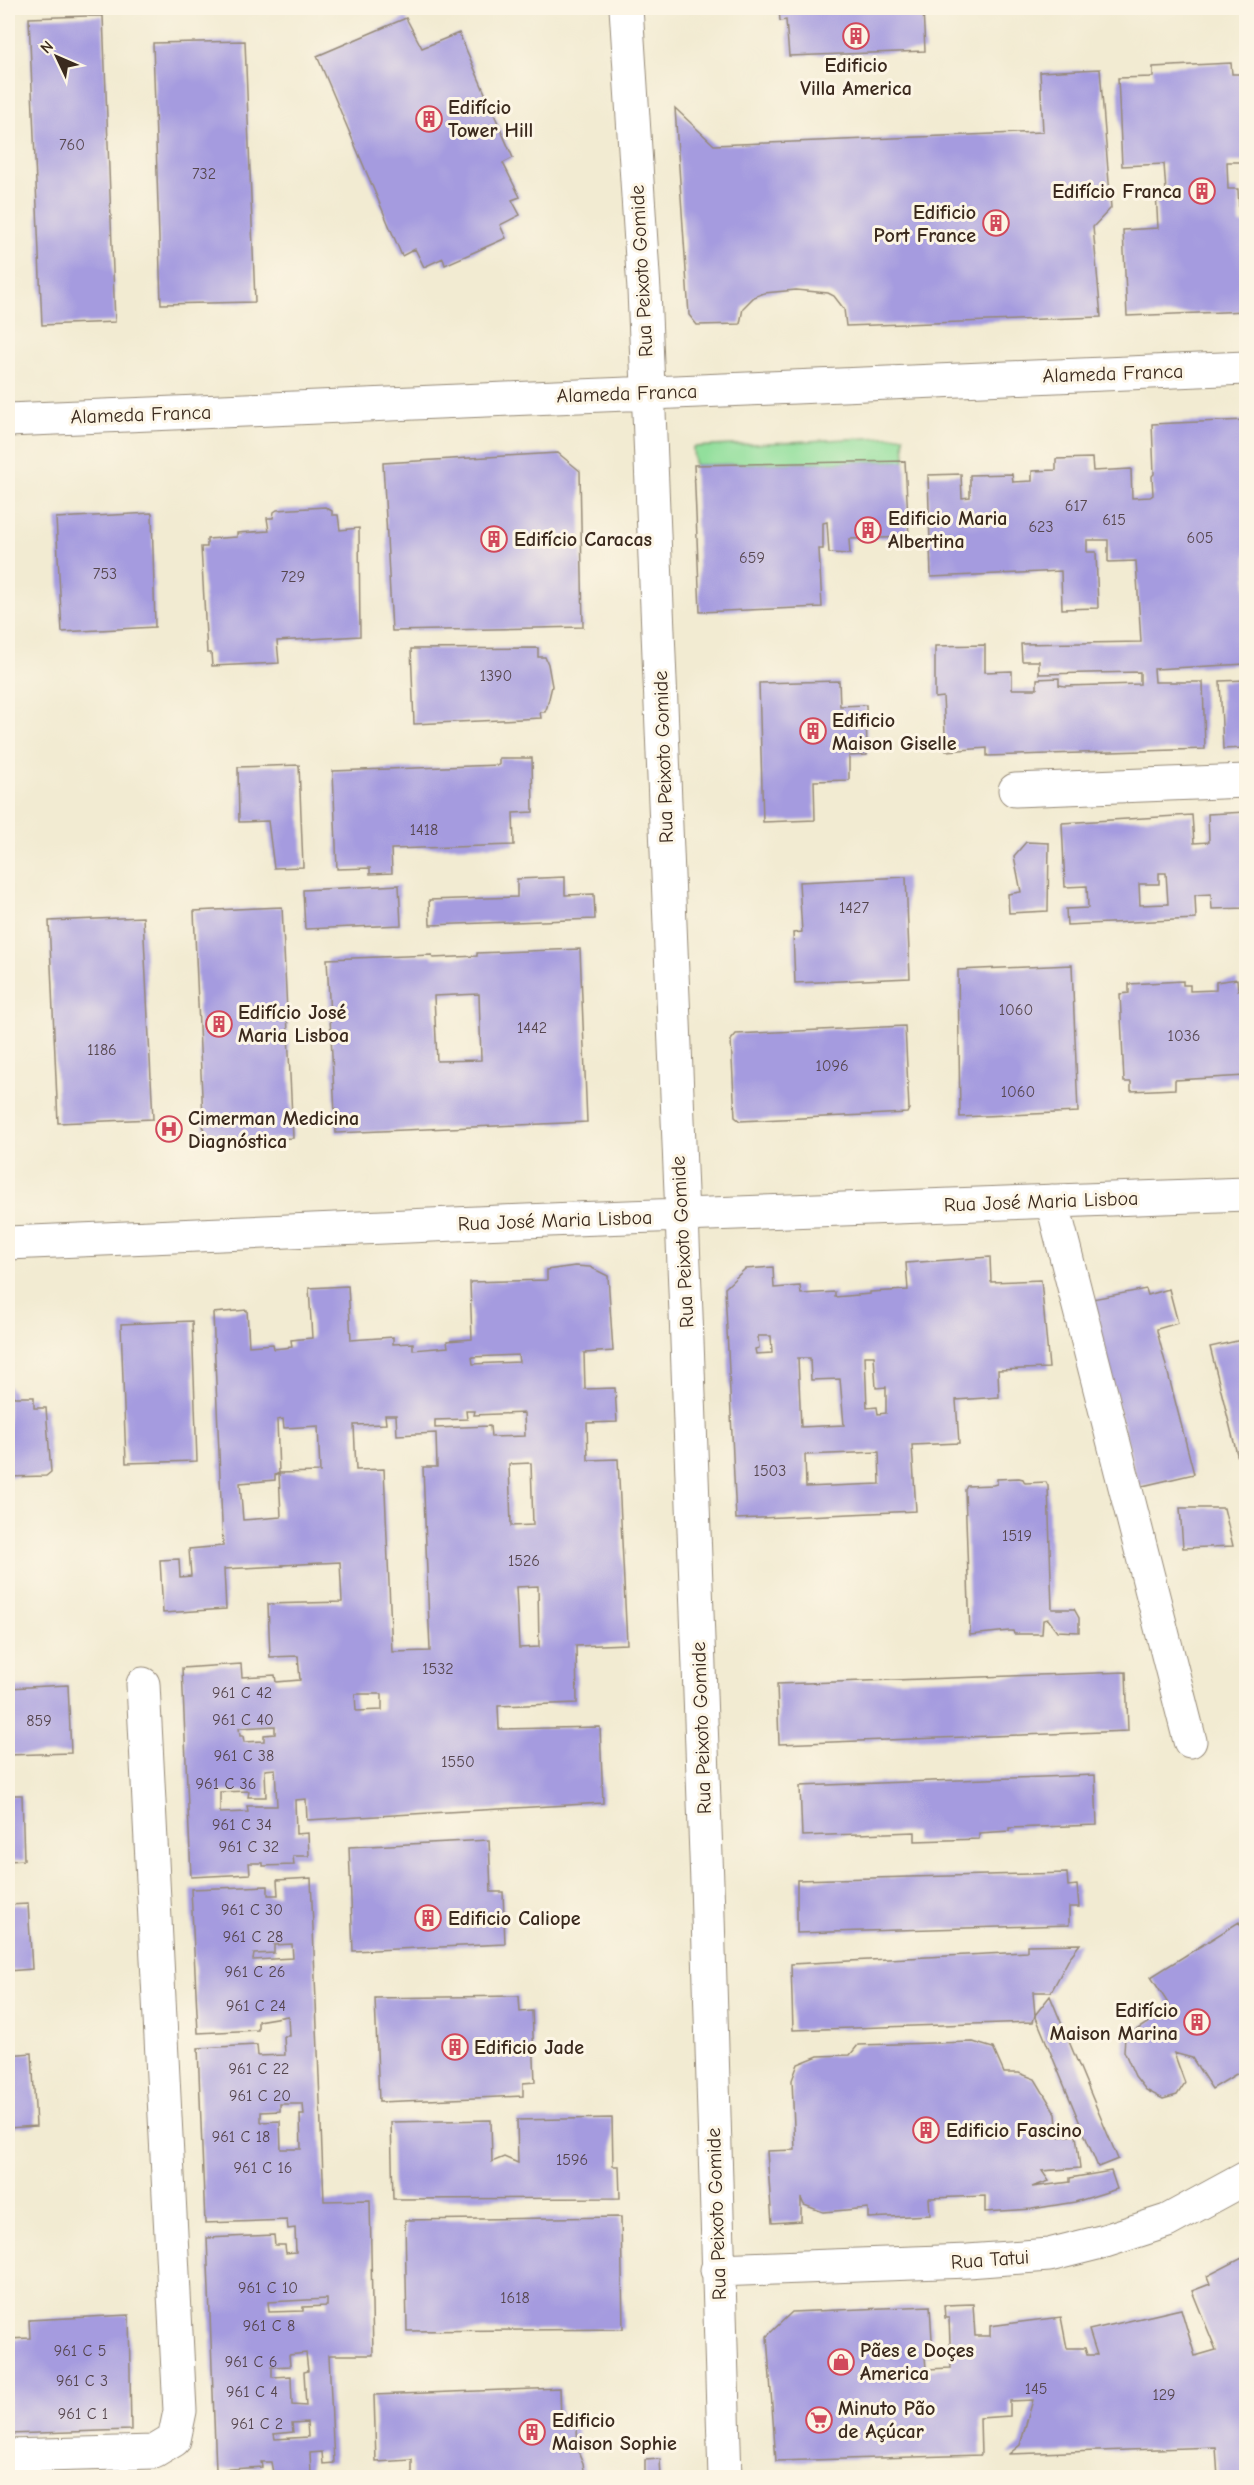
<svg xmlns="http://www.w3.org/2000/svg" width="1254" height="2485" font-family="'Comic Neue',sans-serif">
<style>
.green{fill:#92df9c;stroke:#66845d;stroke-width:1.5}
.building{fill:#a59bdf;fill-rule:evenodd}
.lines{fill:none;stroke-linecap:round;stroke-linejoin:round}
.minor-casing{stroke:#968a78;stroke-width:35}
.minor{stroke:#fff;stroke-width:33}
.labels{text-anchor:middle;stroke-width:6;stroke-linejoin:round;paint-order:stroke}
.number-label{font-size:16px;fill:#56464e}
.poi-label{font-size:20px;font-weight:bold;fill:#3b2a1e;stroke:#fcf5e5;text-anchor:start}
.street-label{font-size:20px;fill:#3b2a1e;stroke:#fcf5e5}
</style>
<rect width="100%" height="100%" fill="#fcf5e5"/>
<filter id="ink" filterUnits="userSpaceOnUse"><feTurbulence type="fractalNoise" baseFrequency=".0167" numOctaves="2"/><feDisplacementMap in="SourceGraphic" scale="12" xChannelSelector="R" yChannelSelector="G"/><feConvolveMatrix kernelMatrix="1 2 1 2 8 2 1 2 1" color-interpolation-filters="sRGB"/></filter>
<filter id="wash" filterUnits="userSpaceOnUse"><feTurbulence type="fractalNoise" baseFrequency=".008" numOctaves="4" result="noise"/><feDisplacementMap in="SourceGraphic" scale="24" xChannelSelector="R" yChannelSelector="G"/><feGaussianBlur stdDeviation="1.35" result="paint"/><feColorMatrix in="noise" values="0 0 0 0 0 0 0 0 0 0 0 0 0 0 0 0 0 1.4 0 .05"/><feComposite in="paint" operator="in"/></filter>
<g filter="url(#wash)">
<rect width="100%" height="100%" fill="#f2ebd2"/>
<path class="green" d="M904,436L905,461L694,465L693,447Z"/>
<g id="blocks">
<path class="building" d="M779,8H923L925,51L789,56L786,20L780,21Z
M87,16H103L115,322L42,325L29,18Z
M406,18L422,48L459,33L513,158L503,163L520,197L512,200L520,215L500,225L506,238L445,265L443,258L424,267L415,249L402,256L317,56Z
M245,41L255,302L161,304L153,43Z
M1231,63L1232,74H1246V162H1227L1228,189H1238L1240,224H1246V311L1127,316L1123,230L1158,228L1156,192H1166L1164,164L1122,166L1118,78L1153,77V67Z
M1100,69L1111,208L1093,227L1101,317L846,326L844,309L834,296L828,293L796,290L764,293L754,297L743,308L740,324L697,325L689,315L675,108L714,145L1043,132L1040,72Z
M1246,420V664L1154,669L1155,682H1203L1205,749L987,756V748L946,751L943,697L935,698V646L985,645V672L1012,671V689H1037V679L1059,678V685L1065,686L1140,684V672L1039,674V661H1022L1021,644L1141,642L1136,561L1108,562V540H1087V552H1096L1098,608L1062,609L1061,571L931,577L928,475L961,474L962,498L970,497V475L1012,474L1013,482L1032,481V471L1056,470V459L1092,458L1093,471L1131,469L1132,498L1150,497L1153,495L1152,476L1154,474L1152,424Z
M558,453L580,471L583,627L392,631L383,463Z
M905,461L909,537L849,539L850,554L829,553L827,522L823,523V549H819L822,607L700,612L694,465Z
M325,507L332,511V515H338L340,530L359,528L360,636L277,641L279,663L212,666L211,653H207L201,547H207V539L237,537V533L269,531L267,518H273L274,512L277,510Z
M152,513L155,627L62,632L56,518Z
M538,648V657H545L548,664L552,686L547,707L545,712H540L541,718L414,724L411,649Z
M1246,680V748L1223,749L1220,681Z
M839,681L840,706L866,705L867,755L849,756V780L814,781L815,820L763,822L759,683Z
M499,758H532L533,812L513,813L514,845L391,849L392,873L370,874V868L337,869L333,771L499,765Z
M299,765L303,867L274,868L268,821L239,822L238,767Z
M1246,812V908L1212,909L1211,894L1195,895L1196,919L1067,925L1066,909L1088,908L1087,886L1065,887L1062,823L1192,815L1194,843L1209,842L1208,814ZM1159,873H1166L1168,904L1140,905L1139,884H1159Z
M1026,842L1049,843L1048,911L1009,913L1008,894L1021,892L1014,856Z
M565,877V895L594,894L595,919L430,925L429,900L517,897V879Z
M906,877L910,978L795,983L793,933L802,932L799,882Z
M399,885L401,925L305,929L303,890Z
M282,907L293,1138L204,1142L194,911Z
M143,917L153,1119L58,1123L49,921Z
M580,949L587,1122L336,1133L327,959L432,955L433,958L477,956V953ZM479,994L481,1060L437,1061L434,996Z
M1072,965L1078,1112L960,1117L958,970Z
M1237,979L1238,990L1246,989V1076L1175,1080V1089L1131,1091V1082H1124L1120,994L1129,993V984L1183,981V985H1190V991L1216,990V982Z
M905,1026L909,1109L907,1113L740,1121L735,1117L731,1040L736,1034Z
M990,1257L991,1282L1041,1280L1049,1368L998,1370L999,1397L956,1400L959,1443L912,1445L916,1511L736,1519L725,1288L745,1269L773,1267L774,1288L800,1286L801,1294L835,1292V1297L870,1294V1292L908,1290L906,1263ZM758,1336H771L772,1353L756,1354L755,1349L759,1348ZM865,1356H874L876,1388L886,1387V1413L878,1414L877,1407L867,1408ZM798,1358H810L811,1380L840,1379L844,1425L801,1427ZM879,1452L880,1484L806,1487L805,1455Z
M575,1266L590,1267L608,1276L613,1351L584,1353L585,1389L615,1388L617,1422L587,1423L588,1460L618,1459L627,1644L576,1646L577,1703L498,1706L499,1729L600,1727L603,1803L307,1820L306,1799L295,1800L296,1834L308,1833L309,1856H293L294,1865L263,1866V1863H249L250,1874L191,1877L182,1668L241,1664L242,1677L275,1675L276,1682L300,1680L298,1656L270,1657L268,1604L342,1602L340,1562L282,1565L283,1566L224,1569L226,1609L163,1613L160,1560L179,1559L180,1577L191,1576L189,1549L223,1546L213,1313L247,1310L249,1346L273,1344L274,1349L292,1347L291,1340L312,1338L309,1288L348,1286L351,1340L393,1337V1344L413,1343V1350L448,1347L447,1341L472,1339L470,1282L547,1280V1270ZM518,1355L519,1362L473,1364L472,1357ZM466,1411H475L474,1415L524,1413L525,1436L491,1437L490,1426L435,1428V1420L467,1419ZM385,1415H396L397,1435L436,1433L437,1467H423L430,1651L392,1652L384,1469L356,1470L354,1425L386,1424ZM283,1419L284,1428L318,1426L320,1472L279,1473L281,1517L243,1520L240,1483L275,1480V1475L279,1473L277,1420ZM531,1463L533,1525L511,1526L509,1464ZM538,1586L539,1647L519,1648L516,1587ZM355,1694H382V1710L356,1711ZM275,1726V1734L264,1735V1741L244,1742L243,1736H240L239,1728ZM275,1769L277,1806H247L248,1812L220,1813V1792L249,1791L248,1797H266L265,1770Z
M1146,1289L1148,1295L1169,1289L1178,1323L1157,1329V1331L1194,1474L1138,1487L1092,1299Z
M192,1321L197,1461L126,1463L121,1324Z
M1246,1339L1245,1366L1246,1490L1210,1347Z
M8,1385L13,1391L14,1397H34V1408H46L51,1472L46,1476L8,1477Z
M1019,1478L1023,1479L1025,1483L1046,1482L1048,1486L1052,1609H1074L1079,1618V1632L1057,1631L1048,1619L1043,1620L1042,1634H1014L1013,1631H1009L970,1635L965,1490L967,1486L993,1485L997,1484V1479Z
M1180,1508H1224L1233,1546L1183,1548Z
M1126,1672L1128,1731L779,1744L777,1684Z
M68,1685L71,1753L8,1755V1688Z
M1095,1775L1097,1825L1009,1828V1831L979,1833V1839L915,1841V1832L802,1836L800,1786Z
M8,1795H22L24,1860L8,1861Z
M489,1840L491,1892H503L505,1944L353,1951L349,1847Z
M1067,1873L1068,1886L1077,1885L1079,1907H1069V1925L797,1933V1880Z
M311,1878L324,2201L370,2200L373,2355H329L334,2463L323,2464L322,2452L310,2453L311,2473L293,2474V2478H274L271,2462H261L262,2467L216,2470L207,2238L274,2235L275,2245H285L286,2253L296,2252L295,2228L288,2229L287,2220L205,2223L198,2048L257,2045L258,2056L285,2055L284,2036H289L288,2016L258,2021V2030L198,2033L191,1889L268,1886V1895H278L277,1880ZM292,1944L293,1958L253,1960L254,1954L274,1953V1945ZM280,2104H303L304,2115H300L301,2149H281L280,2121L261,2122V2112L280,2111ZM327,2299V2306L303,2307V2311L269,2312L268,2302ZM306,2353L308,2371L304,2372L306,2406L292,2405L291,2376L272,2377V2367L290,2366L289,2355ZM307,2422L308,2437L275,2439L274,2434L293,2432L292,2423Z
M28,1904L32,1969L8,1971V1905Z
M1239,1922L1246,1933V2068L1212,2089L1192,2058L1174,2053L1185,2083L1177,2095L1163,2099L1146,2090L1135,2076L1124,2051L1125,2037L1171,2008L1151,1977Z
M1080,1944L1070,1957L1051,1992H1033L1035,2015L1050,1996L1118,2159L1098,2167L1035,2015L1033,2022L793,2030L791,1964L1027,1952V1945Z
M519,1996L520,2012L532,2011L535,2082L523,2083V2096L379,2102L375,1998Z
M973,2042L993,2048L1004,2073H1019L1035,2079L1056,2114L1058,2137L1076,2135L1080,2168L1042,2171L1049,2181L1032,2187L1070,2182V2178L1111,2171L1117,2189L1075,2202L1032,2209L985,2212V2196L929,2198L930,2215L868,2218V2208L823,2212L804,2205L801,2198V2221L772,2223L767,2151L795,2150L792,2080L798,2064L818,2056L850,2055L858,2045Z
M32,2053L36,2126L8,2128V2055Z
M612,2118L613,2166H619L620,2198L393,2199L391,2122L491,2120L492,2162L504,2157L518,2163L517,2120Z
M621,2217L623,2329L407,2331L405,2220Z
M10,2219L11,2268H8V2220Z
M1246,2256V2478H1218L1216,2447L1009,2454L1020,2445L1033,2400L1010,2401V2416L980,2418L981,2455L776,2461L767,2336L792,2312L930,2306L933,2356H925L926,2369L951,2368L949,2318H945L944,2305L973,2304L975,2336H990V2326L1061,2317L1067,2348H1085L1087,2355H1097L1089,2330L1181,2309L1195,2356L1216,2350L1192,2291L1210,2284L1207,2276Z
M129,2315L131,2430L8,2434V2339L30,2338L29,2320Z
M560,2388L561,2423H573V2427H577L578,2451L583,2463L585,2478H412V2460L376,2462L374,2395Z
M660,2459L661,2478H645V2460Z"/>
</g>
</g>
<g filter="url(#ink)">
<use href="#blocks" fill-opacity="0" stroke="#968a78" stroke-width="1.5"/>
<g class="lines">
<g class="minor-casing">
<path id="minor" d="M626,8L644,290L686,1314L707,1883L725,2478
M8,420L1246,368
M1015,790L1246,781
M1052,1201L1190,1741
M8,1243L573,1219L1246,1194
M717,2270L968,2261L1049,2255L1105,2241L1167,2221L1246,2178
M8,2456L154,2452L174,2440L180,2411L143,1684"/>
</g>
<use href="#minor" class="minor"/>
</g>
</g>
<defs>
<g id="building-ring" transform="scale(1.35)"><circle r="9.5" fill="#fcf5e5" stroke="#d1495b" stroke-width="1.5"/><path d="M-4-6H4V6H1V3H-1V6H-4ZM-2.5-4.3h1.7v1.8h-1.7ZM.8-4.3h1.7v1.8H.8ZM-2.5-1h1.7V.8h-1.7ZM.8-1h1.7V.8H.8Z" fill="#d1495b"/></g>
<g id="hospital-ring" transform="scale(1.35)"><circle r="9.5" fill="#fcf5e5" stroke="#d1495b" stroke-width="1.5"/><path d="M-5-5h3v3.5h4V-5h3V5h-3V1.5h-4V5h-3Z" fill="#d1495b"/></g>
<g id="shop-ring" transform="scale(1.35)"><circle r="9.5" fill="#fcf5e5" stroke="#d1495b" stroke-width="1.5"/><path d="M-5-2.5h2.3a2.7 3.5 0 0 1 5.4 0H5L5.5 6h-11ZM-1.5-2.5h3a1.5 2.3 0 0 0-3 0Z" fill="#d1495b"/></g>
<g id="supermarket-ring" transform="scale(1.35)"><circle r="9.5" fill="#fcf5e5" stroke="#d1495b" stroke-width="1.5"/><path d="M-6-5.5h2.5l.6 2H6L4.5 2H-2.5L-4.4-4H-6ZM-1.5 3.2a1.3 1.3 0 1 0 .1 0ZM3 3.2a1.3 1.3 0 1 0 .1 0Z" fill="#d1495b"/></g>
</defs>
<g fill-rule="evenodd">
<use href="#building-ring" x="856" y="36"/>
<use href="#building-ring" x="429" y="119"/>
<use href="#building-ring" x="1202" y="191"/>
<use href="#building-ring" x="996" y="223"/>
<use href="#building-ring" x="868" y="530"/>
<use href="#building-ring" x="494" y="539"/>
<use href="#building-ring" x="813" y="731"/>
<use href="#building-ring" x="219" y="1024"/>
<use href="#hospital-ring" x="169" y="1129"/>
<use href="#building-ring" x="428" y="1918"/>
<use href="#building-ring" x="1197" y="2022"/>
<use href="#building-ring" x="455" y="2047"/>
<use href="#building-ring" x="926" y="2130"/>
<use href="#shop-ring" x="841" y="2362"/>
<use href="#supermarket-ring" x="819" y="2420"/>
<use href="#building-ring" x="532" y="2432"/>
</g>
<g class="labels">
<g class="number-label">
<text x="72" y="150">760</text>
<text x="204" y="179">732</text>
<text x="1076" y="511">617</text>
<text x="1114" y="525">615</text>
<text x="1041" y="532">623</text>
<text x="1200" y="543">605</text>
<text x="752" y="563">659</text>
<text x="105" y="579">753</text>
<text x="293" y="582">729</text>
<text x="496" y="681">1390</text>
<text x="424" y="835">1418</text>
<text x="854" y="913">1427</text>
<text x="1016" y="1015">1060</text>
<text x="532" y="1033">1442</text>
<text x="1184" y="1041">1036</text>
<text x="102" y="1055">1186</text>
<text x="832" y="1071">1096</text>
<text x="1018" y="1097">1060</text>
<text x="770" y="1476">1503</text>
<text x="1017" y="1541">1519</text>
<text x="524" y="1566">1526</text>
<text x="438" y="1674">1532</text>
<text x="242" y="1698">961 C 42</text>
<text x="243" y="1725">961 C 40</text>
<text x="39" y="1726">859</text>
<text x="244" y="1761">961 C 38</text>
<text x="458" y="1767">1550</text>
<text x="226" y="1789">961 C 36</text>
<text x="242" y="1830">961 C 34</text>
<text x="249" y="1852">961 C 32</text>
<text x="252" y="1915">961 C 30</text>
<text x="253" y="1942">961 C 28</text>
<text x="255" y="1977">961 C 26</text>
<text x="256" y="2011">961 C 24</text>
<text x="259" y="2074">961 C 22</text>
<text x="260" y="2101">961 C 20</text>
<text x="241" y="2142">961 C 18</text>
<text x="572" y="2165">1596</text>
<text x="263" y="2173">961 C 16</text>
<text x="268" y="2293">961 C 10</text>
<text x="515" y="2303">1618</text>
<text x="269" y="2331">961 C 8</text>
<text x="80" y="2356">961 C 5</text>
<text x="251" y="2367">961 C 6</text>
<text x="82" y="2386">961 C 3</text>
<text x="1036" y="2394">145</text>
<text x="252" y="2397">961 C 4</text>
<text x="1164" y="2400">129</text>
<text x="83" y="2419">961 C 1</text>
<text x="257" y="2429">961 C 2</text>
</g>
<g class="poi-label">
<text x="856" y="72" text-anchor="middle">Edificio<tspan x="856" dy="23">Villa America</tspan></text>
<text x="448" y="114">Edifício<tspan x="448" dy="23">Tower Hill</tspan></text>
<text x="1182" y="198" text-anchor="end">Edifício Franca</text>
<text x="976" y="219" text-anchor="end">Edificio<tspan x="976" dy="23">Port France</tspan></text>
<text x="888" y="525">Edificio Maria<tspan x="888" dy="23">Albertina</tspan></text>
<text x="514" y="546">Edifício Caracas</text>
<text x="832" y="727">Edificio<tspan x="832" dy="23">Maison Giselle</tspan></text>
<text x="238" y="1019">Edifício José<tspan x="238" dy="23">Maria Lisboa</tspan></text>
<text x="188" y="1125">Cimerman Medicina<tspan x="188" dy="23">Diagnóstica</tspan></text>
<text x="448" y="1925">Edificio Caliope</text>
<text x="1178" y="2017" text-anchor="end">Edifício<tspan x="1178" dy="23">Maison Marina</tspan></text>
<text x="474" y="2054">Edificio Jade</text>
<text x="946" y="2137">Edificio Fascino</text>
<text x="860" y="2357">Pães e Doçes<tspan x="860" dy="23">America</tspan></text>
<text x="838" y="2415">Minuto Pão<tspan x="838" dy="23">de Açúcar</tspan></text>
<text x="552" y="2427">Edificio<tspan x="552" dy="23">Maison Sophie</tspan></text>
</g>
<g class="street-label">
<text transform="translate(641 271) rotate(-93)" y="7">Rua Peixoto Gomide</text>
<text transform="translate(1113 373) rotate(-2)" y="7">Alameda Franca</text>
<text transform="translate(627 393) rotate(-2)" y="7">Alameda Franca</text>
<text transform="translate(141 414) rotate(-2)" y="7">Alameda Franca</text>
<text transform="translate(663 757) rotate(-92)" y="7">Rua Peixoto Gomide</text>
<text transform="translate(1041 1201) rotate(-2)" y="7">Rua José Maria Lisboa</text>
<text transform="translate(555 1220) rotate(-2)" y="7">Rua José Maria Lisboa</text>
<text transform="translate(682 1242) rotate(-93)" y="7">Rua Peixoto Gomide</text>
<text transform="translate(701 1728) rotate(-92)" y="7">Rua Peixoto Gomide</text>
<text transform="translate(716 2214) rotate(-92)" y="7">Rua Peixoto Gomide</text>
<text transform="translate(990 2259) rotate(-4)" y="7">Rua Tatui</text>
</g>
</g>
<rect width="1254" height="2485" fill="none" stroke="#fcf5e5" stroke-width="30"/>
<g transform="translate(57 57) rotate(314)" stroke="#fcf5e5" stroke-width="4.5" paint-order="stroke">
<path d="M0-4.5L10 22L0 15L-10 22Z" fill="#3b2a1e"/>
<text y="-9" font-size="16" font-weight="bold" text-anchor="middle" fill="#3b2a1e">N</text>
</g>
</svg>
